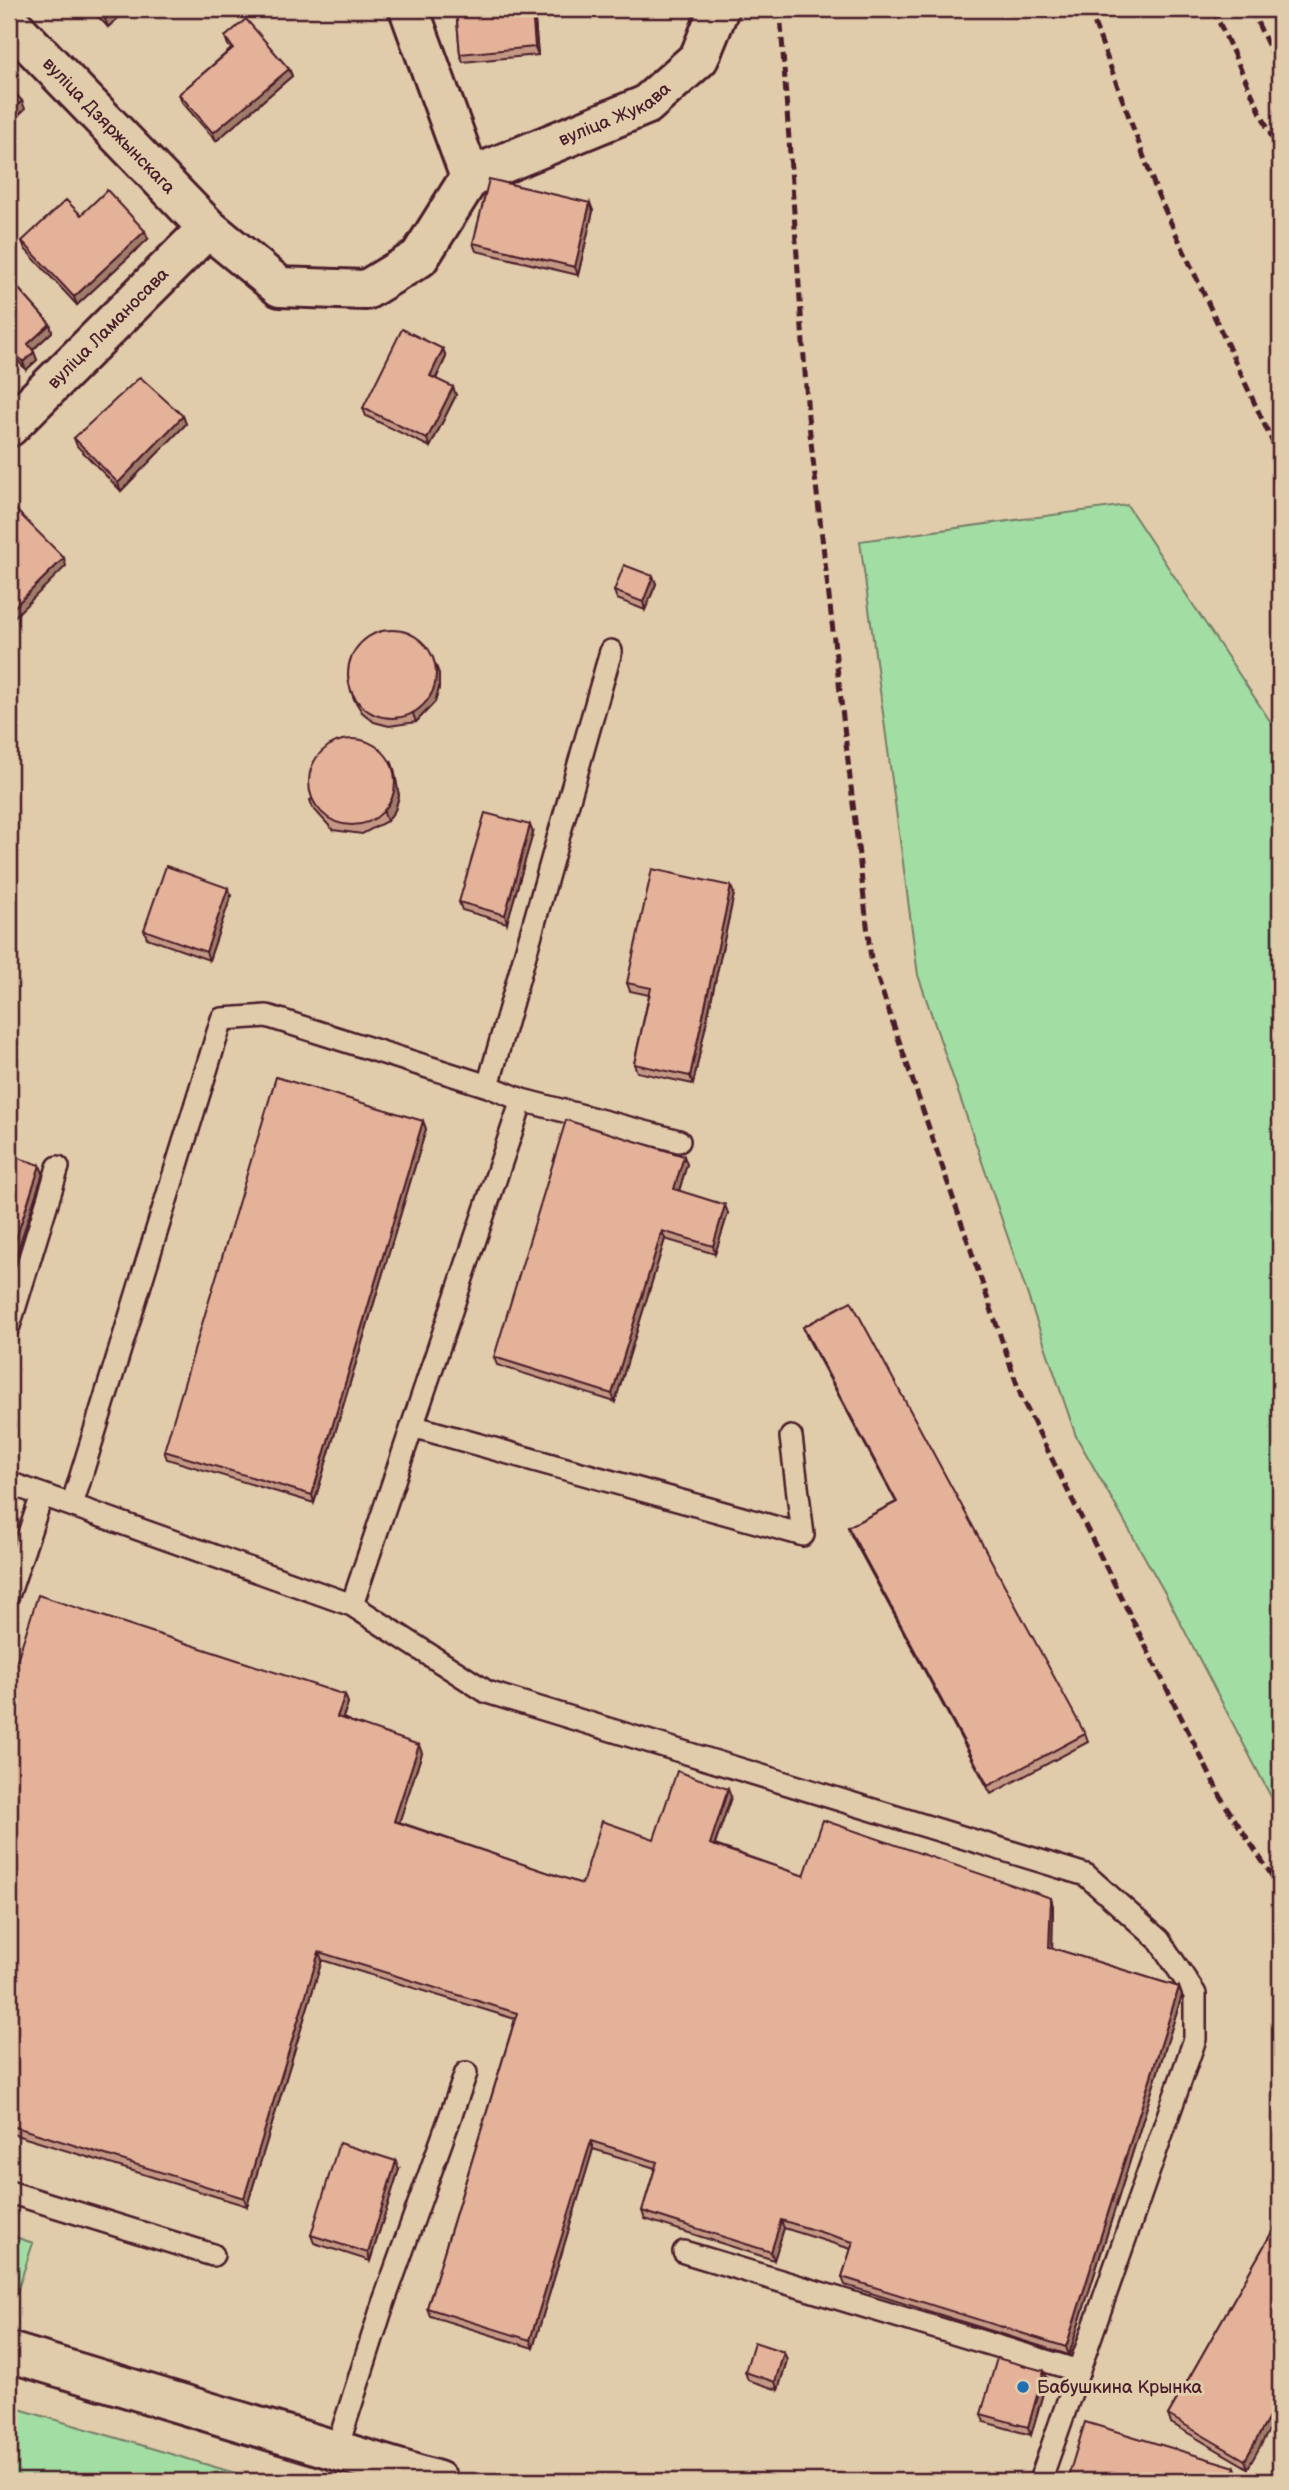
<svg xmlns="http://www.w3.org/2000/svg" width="1289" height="2490" font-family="'Balsamiq Sans',sans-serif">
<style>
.green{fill:#a2dda3;stroke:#767e67;stroke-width:2}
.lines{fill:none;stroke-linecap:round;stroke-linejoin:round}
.lane-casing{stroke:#4a1f2b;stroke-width:26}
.street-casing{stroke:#4a1f2b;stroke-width:44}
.primary-casing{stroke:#4a1f2b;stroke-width:44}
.lane{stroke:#e0cbaa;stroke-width:21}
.street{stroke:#e0cbaa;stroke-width:38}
.primary{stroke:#e0cbaa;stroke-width:38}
.rail{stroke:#4a1f2b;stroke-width:5;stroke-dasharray:10 5;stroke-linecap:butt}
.wall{fill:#c49884;stroke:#4a1f2b;stroke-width:2}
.shaded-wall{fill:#a07c6b;stroke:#4a1f2b;stroke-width:2}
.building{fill:#e4b199;stroke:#4a1f2b;stroke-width:2}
.poi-dot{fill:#1f6fb2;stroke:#e0cbaa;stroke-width:2.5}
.labels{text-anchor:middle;stroke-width:6;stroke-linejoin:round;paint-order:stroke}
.street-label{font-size:18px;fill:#4a1f2b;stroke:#e0cbaa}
.poi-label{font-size:18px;fill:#4a1f2b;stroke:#e0cbaa;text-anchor:start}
</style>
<rect width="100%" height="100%" fill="#e0cbaa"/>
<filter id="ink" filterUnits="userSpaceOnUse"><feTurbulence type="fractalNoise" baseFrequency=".0143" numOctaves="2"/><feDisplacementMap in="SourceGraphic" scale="14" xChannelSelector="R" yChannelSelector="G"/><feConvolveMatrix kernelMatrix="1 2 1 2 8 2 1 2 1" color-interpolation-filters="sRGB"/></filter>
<g filter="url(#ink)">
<path class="green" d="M1127,505L1280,736V1814L1165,1593L1076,1436L918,975L860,541Z
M9,2235L33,2243L16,2295L9,2292Z
M9,2406L262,2481H9Z"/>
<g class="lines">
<g class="lane-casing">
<path id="lane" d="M488,1086L611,651
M522,1100L679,1141
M9,1326L58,1167
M412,1426L803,1535L791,1437
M9,1483L352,1605L487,1692L1086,1875L1159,1940L1195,1994V2039L1040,2481
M72,1505L222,1019L267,1016L488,1086L522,1100L352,1605
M9,1593L42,1495
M9,2192L213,2255
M684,2252L1079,2371
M336,2451L384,2301L466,2073"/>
</g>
<g class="street-casing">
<g id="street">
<path id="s1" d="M9,22L208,228L280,287L366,290L419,258L470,177L409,9"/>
<path id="s2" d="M470,177L646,105L699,58L719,9"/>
<path id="s3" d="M9,427L208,228"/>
</g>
</g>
<g class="primary-casing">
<path id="primary" d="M9,2352L438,2481"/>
</g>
<use href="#lane" class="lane"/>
<use href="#street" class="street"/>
<use href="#primary" class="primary"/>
<path class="rail" d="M780,9L808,416L871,959L1022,1399L1224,1803L1280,1888
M1089,9L1158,195L1280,458
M1213,9L1280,155
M1251,9L1280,70"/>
</g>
<path class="wall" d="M91,9H128L108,27Z
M456,9H534L538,55L463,62L460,54Z
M225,37L289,69L292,76L216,141L182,102L179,94L231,49L228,45Z
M590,203L593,211L578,275L476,251L473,243Z
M81,215L148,239L77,305L25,249L22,241Z
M9,278L50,324L52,332L33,350L37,360L26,370L9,350Z
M443,349L446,357L436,379L456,395L430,447L366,416L363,408Z
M183,416L186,424L121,491L77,446L74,438Z
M653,576L656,584L645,610L617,599L614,591Z
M436,666L439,674V688L435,702L416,722L389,726L374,722L362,712L354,699L351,691Z
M391,761L394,769L399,796L395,810L387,821L362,834L333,830L313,808L310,800Z
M533,833L507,923L462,910L459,902Z
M734,894L693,1084L637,1072L634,1064L649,995L630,991L627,983Z
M231,896L209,960L147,938L144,930Z
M423,1121L426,1129L314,1503L167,1459L164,1451Z
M687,1164L679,1191L728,1213L715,1254L665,1239L615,1402L497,1365L494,1357Z
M803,1327L1085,1734L1088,1742L991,1794L851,1535L848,1527L896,1502L806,1335Z
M9,1685L345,1695L348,1703L343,1718L422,1753L399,1822L582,1884L654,1839L731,1797L715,1845L804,1876L1053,1906L1052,1948L1179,1987L1182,1995L1069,2355L845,2285L842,2277L851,2249L784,2228L774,2260L645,2219L642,2211L655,2168L593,2149L533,2348L430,2316L427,2308L515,2019L322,1960L247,2206L9,2133Z
M399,2169L370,2261L314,2243L311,2235Z
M1280,2218L1248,2468L1171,2423L1168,2415Z
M784,2352L787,2360L778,2390L748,2380L745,2372Z
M1047,2379L1031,2435L984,2422L981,2414Z"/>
<path class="shaded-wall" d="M117,9H128L108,27L105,19Z
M532,9H534L538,55L535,47Z
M289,69L292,76L216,141L213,133Z
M22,101L25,109L9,124V113Z
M590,203L593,211L578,275L575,267Z
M145,231L148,239L77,305L74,297Z
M50,324L52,332L30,352L28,344Z
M443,349L446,357L433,384L430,376Z
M34,352L37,360L26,370L23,362Z
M453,387L456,395L430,447L427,439Z
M183,416L186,424L121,491L118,483Z
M64,558L66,566L9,622V612Z
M653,576L656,584L645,610L643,602Z
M436,666L439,674V688L435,702L416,722L413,714Z
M391,761L394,769L399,796L395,810L387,821L384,813Z
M530,825L533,833L507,923L505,915Z
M731,886L734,894L693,1084L690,1076Z
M228,888L231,896L209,960L206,952Z
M423,1121L426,1129L314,1503L312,1495Z
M684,1156L687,1164L677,1197L674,1189Z
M40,1165L43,1173L9,1277V1260Z
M725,1205L728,1213L715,1254L713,1246Z
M662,1231L665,1239L615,1402L612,1394Z
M345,1695L348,1703L340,1725L337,1717Z
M419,1745L422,1753L397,1829L394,1821Z
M728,1789L731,1797L712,1852L710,1844Z
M1051,1898L1053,1906L1052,1955L1049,1947Z
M319,1952L322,1960L247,2206L244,2198Z
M1179,1987L1182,1995L1069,2355L1066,2347Z
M591,2141L593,2149L533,2348L530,2340Z
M396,2161L399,2169L370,2261L368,2253Z
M781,2220L784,2228L774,2260L771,2252Z
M784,2352L787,2360L778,2390L775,2382Z
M1044,2371L1047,2379L1031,2435L1028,2427Z
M1280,2398V2411L1248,2468L1245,2460Z
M1235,2467L1238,2475L1236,2481H1231Z"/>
<path class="building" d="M95,9H117L105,19Z
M456,9H532L535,47L460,54Z
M246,19L289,69L213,133L179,94L233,48L225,37Z
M9,86L22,101L9,113Z
M489,179L590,203L575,267L473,243Z
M107,190L145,231L74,297L22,241L66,200L81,215Z
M9,278L50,324L28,344L34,352L23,362L9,346Z
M402,329L443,349L430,376L453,387L427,439L363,408Z
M140,377L183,416L118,483L74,438Z
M14,508L64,558L9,612V514Z
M624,565L653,576L643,602L614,591Z
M348 674a44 44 0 1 1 88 0a44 44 0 1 1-88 0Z
M309 782a43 43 0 1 1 86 0a43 43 0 1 1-86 0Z
M485,813L530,825L505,915L459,902Z
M166,866L228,888L206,952L144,930Z
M652,869L731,886L690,1076L634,1064L651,988L627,983Z
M276,1077L423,1121L312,1495L164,1451Z
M566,1120L684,1156L674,1189L725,1205L713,1246L662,1231L612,1394L494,1357Z
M9,1155L40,1165L9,1260Z
M851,1301L1085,1734L988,1786L848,1527L897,1502L803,1327Z
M38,1595L345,1695L337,1717L419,1745L394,1821L582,1884L602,1821L654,1839L677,1771L728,1789L710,1844L804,1876L823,1820L1051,1898L1049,1947L1179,1987L1066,2347L842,2277L853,2242L781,2220L771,2252L642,2211L657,2162L591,2141L530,2340L427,2308L517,2013L319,1952L244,2198L9,2125V1685Z
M339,2143L396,2161L368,2253L311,2235Z
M1280,2218V2398L1245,2460L1168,2415Z
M754,2342L784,2352L775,2382L745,2372Z
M997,2358L1044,2371L1028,2427L981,2414Z
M1085,2422L1235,2467L1231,2481H1067Z"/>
</g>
<circle class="poi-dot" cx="1023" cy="2387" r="7"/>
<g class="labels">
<g class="street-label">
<text dy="6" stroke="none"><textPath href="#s2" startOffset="158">вуліца Жукава</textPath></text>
<text dy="6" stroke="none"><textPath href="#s1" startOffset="144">вуліца Дзяржынскага</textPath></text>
<text dy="6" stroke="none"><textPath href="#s3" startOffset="140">вуліца Ламаносава</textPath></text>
</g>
<g class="poi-label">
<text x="1037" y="2393">Бабушкина Крынка</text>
</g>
</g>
<rect width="1289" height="2490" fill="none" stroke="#e0cbaa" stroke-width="35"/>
<rect x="18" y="18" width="1254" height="2455" fill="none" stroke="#4a1f2b" stroke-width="2.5" filter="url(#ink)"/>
</svg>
